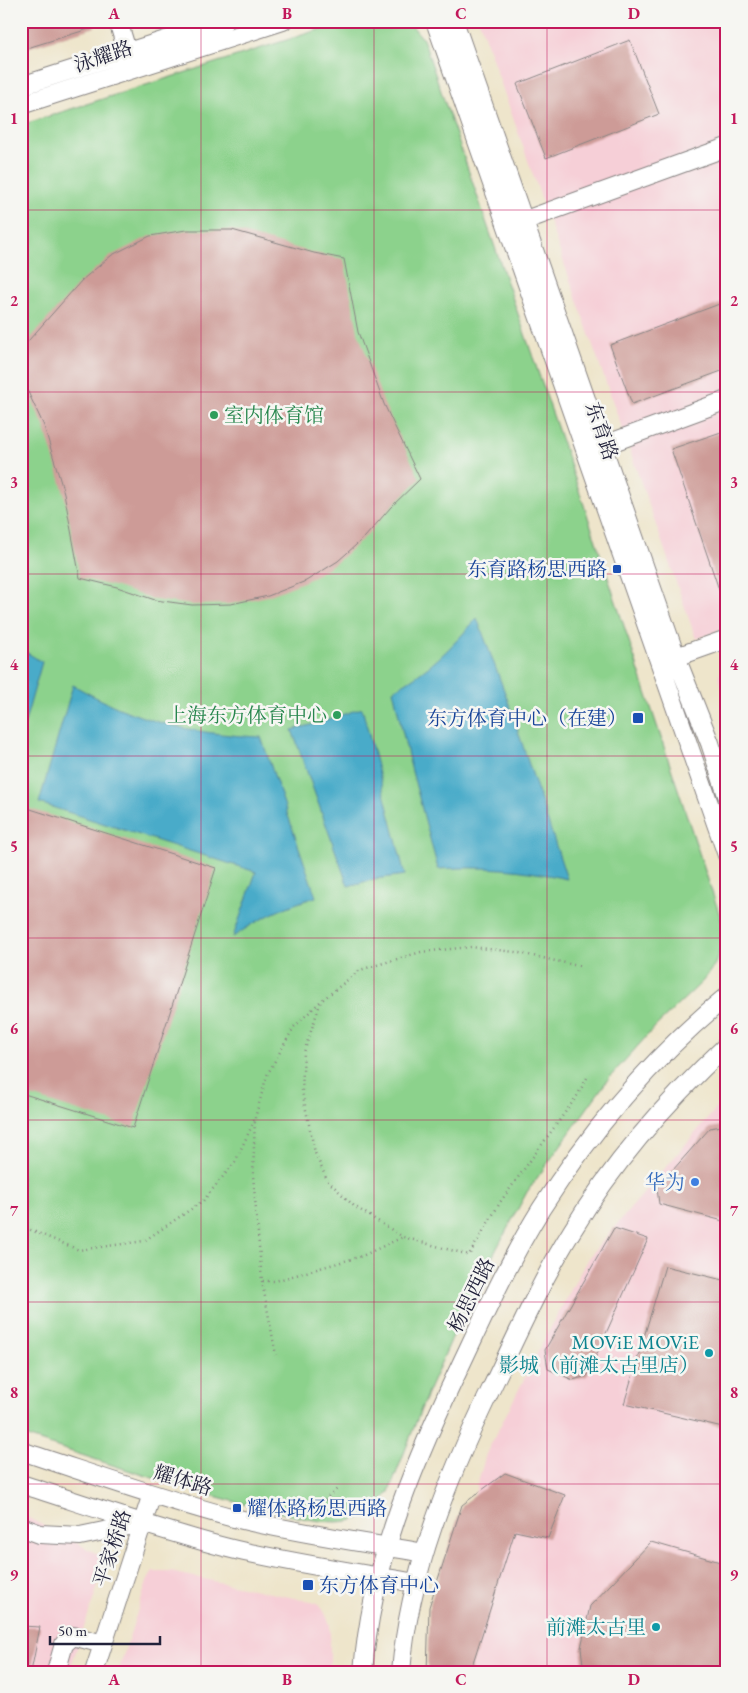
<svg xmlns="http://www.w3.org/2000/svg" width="748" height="1693" font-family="'EB Garamond','Noto Serif SC',serif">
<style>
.built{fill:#f6cfd7}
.green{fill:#8cd28c;stroke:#577a64}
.water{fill:#49abc9;stroke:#366682}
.building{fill:#cd9b97}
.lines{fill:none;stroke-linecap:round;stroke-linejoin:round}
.minor-casing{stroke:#888483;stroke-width:20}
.path{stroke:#888483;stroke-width:2.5;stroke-dasharray:1 4;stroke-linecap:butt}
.minor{stroke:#fff;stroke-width:18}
.grid{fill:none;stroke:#c2185b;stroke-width:1;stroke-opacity:0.55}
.leisure-dot{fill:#2e9e5b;stroke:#f6f6f2;stroke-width:2}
.transit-dot{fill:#1a4fb4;stroke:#f6f6f2;stroke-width:2}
.shop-dot{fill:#3f7fe0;stroke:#f6f6f2;stroke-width:2}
.culture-dot{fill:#0f9aa8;stroke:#f6f6f2;stroke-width:2}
.labels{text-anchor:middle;stroke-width:5;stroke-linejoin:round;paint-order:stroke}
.street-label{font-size:20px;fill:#22223b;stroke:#f6f6f2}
.leisure-label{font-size:20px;fill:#27864d;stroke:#f6f6f2;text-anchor:start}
.transit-label{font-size:20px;fill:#164399;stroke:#f6f6f2;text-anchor:end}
.shop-label{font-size:20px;fill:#366cbe;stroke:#f6f6f2;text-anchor:end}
.culture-label{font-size:20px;fill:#0d838f;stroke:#f6f6f2;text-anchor:end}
.neatline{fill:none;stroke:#c2185b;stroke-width:2}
.grid-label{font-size:16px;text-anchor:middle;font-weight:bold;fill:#c2185b}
</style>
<rect width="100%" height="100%" fill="#f6f6f2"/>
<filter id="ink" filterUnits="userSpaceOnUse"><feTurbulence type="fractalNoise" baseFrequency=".02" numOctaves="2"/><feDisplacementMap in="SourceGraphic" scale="10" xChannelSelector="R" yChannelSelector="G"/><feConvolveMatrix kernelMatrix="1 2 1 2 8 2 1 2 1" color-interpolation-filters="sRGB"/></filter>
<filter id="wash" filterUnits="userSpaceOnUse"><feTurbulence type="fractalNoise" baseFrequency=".0096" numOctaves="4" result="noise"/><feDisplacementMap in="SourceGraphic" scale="20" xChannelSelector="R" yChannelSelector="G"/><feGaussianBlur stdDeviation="1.12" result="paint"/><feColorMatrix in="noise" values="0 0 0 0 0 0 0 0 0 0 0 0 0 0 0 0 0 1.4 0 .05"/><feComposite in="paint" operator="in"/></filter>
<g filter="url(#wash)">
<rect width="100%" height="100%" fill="#eee5cb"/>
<path class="built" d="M479,21H727V628L696,639Z
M727,662V700L718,677Z
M727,1096V1672H433L457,1557L486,1454L542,1344L588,1258Z
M21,1514L107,1559L69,1672H21Z
M153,1572H171L318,1603L325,1613L330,1625V1672H118L147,1581Z"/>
<path class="green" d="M346,21H408L423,39L583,502L724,928L721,947L715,964L703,981L655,1027L609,1078L527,1192L467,1304L425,1399L389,1492C380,1505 370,1516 354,1520C326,1526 295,1516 268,1510C184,1490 103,1462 21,1435V125Z"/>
<path class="water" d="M477,618L508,701L567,879C523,869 484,866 438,869L409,760L393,690C428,672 451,648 477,618Z
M21,649L42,662L21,736Z
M73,685C136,721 189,734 261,737L316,897C285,906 260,918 233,937L256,872L39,803Z
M362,708L405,875L375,879L348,886L292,730L318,723Z"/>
<g id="blocks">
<path class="building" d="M21,21H93L95,27L21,50Z
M630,40L659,114L546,158L517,84Z
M186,230H232L314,253L344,259L358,332L384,404L420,479L391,507L365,537L338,561L306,581L268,596L231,604L192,605L155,600L117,587L80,578L64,493L44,426L21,377V349L82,280L112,255L150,236Z
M722,303L727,316V369L632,404L610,345Z
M727,430V610H726L671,449Z
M21,806L216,868L133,1128L21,1093Z
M727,1125V1222L659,1204L657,1188L710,1128Z
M614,1228L648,1239L587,1376L573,1380L548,1369L545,1350Z
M665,1266L727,1281V1428L624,1404Z
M505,1473L565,1495L548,1538L515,1531L470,1672H427L429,1607L462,1505Z
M651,1542L727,1564V1672H584L581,1648L590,1606Z
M21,1626L40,1627L31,1672H21Z"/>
</g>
</g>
<g filter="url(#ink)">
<use href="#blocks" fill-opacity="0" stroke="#888483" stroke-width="1"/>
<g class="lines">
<g class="minor-casing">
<path id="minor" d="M118,21L131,64
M435,21L727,855
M454,21L676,657L710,743L727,795
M21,86L225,21
M21,105L283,21
M512,225L727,147
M591,450L727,400
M665,661L727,639
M21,1451C92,1474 162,1499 234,1518C297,1533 361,1542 424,1553
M21,1484C90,1506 158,1530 228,1548C290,1563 353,1572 415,1583
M21,1527L40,1534L80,1536L142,1523
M56,1672L64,1644L73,1636L103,1644
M94,1672L152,1494
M363,1672C371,1567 411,1470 455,1377C482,1320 508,1262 541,1209C592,1129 654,1056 727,996
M401,1672C409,1572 448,1478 491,1389C517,1335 541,1281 572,1231C614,1161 668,1100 727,1045"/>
</g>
<path class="path" d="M579,966L515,952L471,947L421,952L360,970L321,1001L304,1052L302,1091L315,1153L327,1180L354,1206L403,1237L469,1255L501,1201L577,1096L588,1076
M320,1002L294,1027L267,1075L255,1118L253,1175L262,1281H275L362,1256L403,1237
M21,1226L79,1250L144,1241L203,1201L235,1162L255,1119
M262,1281L276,1355
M317,1507L337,1489"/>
<use href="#minor" class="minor"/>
</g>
</g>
<path class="grid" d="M201,21V1672M374,21V1672M547,21V1672M21,210H727M21,392H727M21,574H727M21,756H727M21,938H727M21,1120H727M21,1302H727M21,1484H727"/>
<g class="leisure-dot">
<circle cx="214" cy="415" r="5"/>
<circle cx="337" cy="715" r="5"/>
</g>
<g class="transit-dot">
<rect x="612" y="564" width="10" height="10" rx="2.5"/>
<rect x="632" y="712" width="12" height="12" rx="2.5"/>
<rect x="232" y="1503" width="10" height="10" rx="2.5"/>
<rect x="302" y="1579" width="12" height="12" rx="2.5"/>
</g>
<circle class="shop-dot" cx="695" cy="1182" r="5"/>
<g class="culture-dot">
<circle cx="709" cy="1353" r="5"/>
<circle cx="656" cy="1627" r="5"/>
</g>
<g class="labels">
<g class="street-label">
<text transform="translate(103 56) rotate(-18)" y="7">泳耀路</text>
<text transform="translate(602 431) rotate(71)" y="7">东育路</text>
<text transform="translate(471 1295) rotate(-64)" y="7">杨思西路</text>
<text transform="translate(183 1480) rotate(17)" y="7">耀体路</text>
<text transform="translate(112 1548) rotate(-72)" y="7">平家桥路</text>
</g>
<g class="leisure-label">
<text x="224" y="422">室内体育馆</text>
<text x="327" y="722" text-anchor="end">上海东方体育中心</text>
</g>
<g class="transit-label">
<text x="607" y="576">东育路杨思西路</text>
<text x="627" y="725">东方体育中心（在建）</text>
<text x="247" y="1515" text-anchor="start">耀体路杨思西路</text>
<text x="319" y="1592" text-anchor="start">东方体育中心</text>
</g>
<g class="shop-label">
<text x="685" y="1189">华为</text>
</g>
<g class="culture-label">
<text x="699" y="1349">MOViE MOViE<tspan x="699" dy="23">影城（前滩太古里店）</tspan></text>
<text x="646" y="1634">前滩太古里</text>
</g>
</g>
<rect width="748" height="1693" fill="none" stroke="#f6f6f2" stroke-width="55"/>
<path d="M50 1636v8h110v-8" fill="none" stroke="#22223b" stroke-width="2.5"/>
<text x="58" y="1636" font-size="15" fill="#22223b" stroke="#f6f6f2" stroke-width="4" paint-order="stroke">50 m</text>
<rect x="28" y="28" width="692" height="1638" class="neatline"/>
<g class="grid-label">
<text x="114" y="19">A</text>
<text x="287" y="19">B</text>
<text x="461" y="19">C</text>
<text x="634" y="19">D</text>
<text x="14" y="124">1</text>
<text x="734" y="124">1</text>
<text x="14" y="306">2</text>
<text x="734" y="306">2</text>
<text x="14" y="488">3</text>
<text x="734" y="488">3</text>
<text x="14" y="670">4</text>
<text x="734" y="670">4</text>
<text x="14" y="852">5</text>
<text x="734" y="852">5</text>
<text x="14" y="1034">6</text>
<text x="734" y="1034">6</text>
<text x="14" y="1216">7</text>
<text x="734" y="1216">7</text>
<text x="14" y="1398">8</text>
<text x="734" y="1398">8</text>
<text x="14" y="1580">9</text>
<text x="734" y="1580">9</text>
<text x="114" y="1685">A</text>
<text x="287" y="1685">B</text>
<text x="461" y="1685">C</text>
<text x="634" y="1685">D</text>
</g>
</svg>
